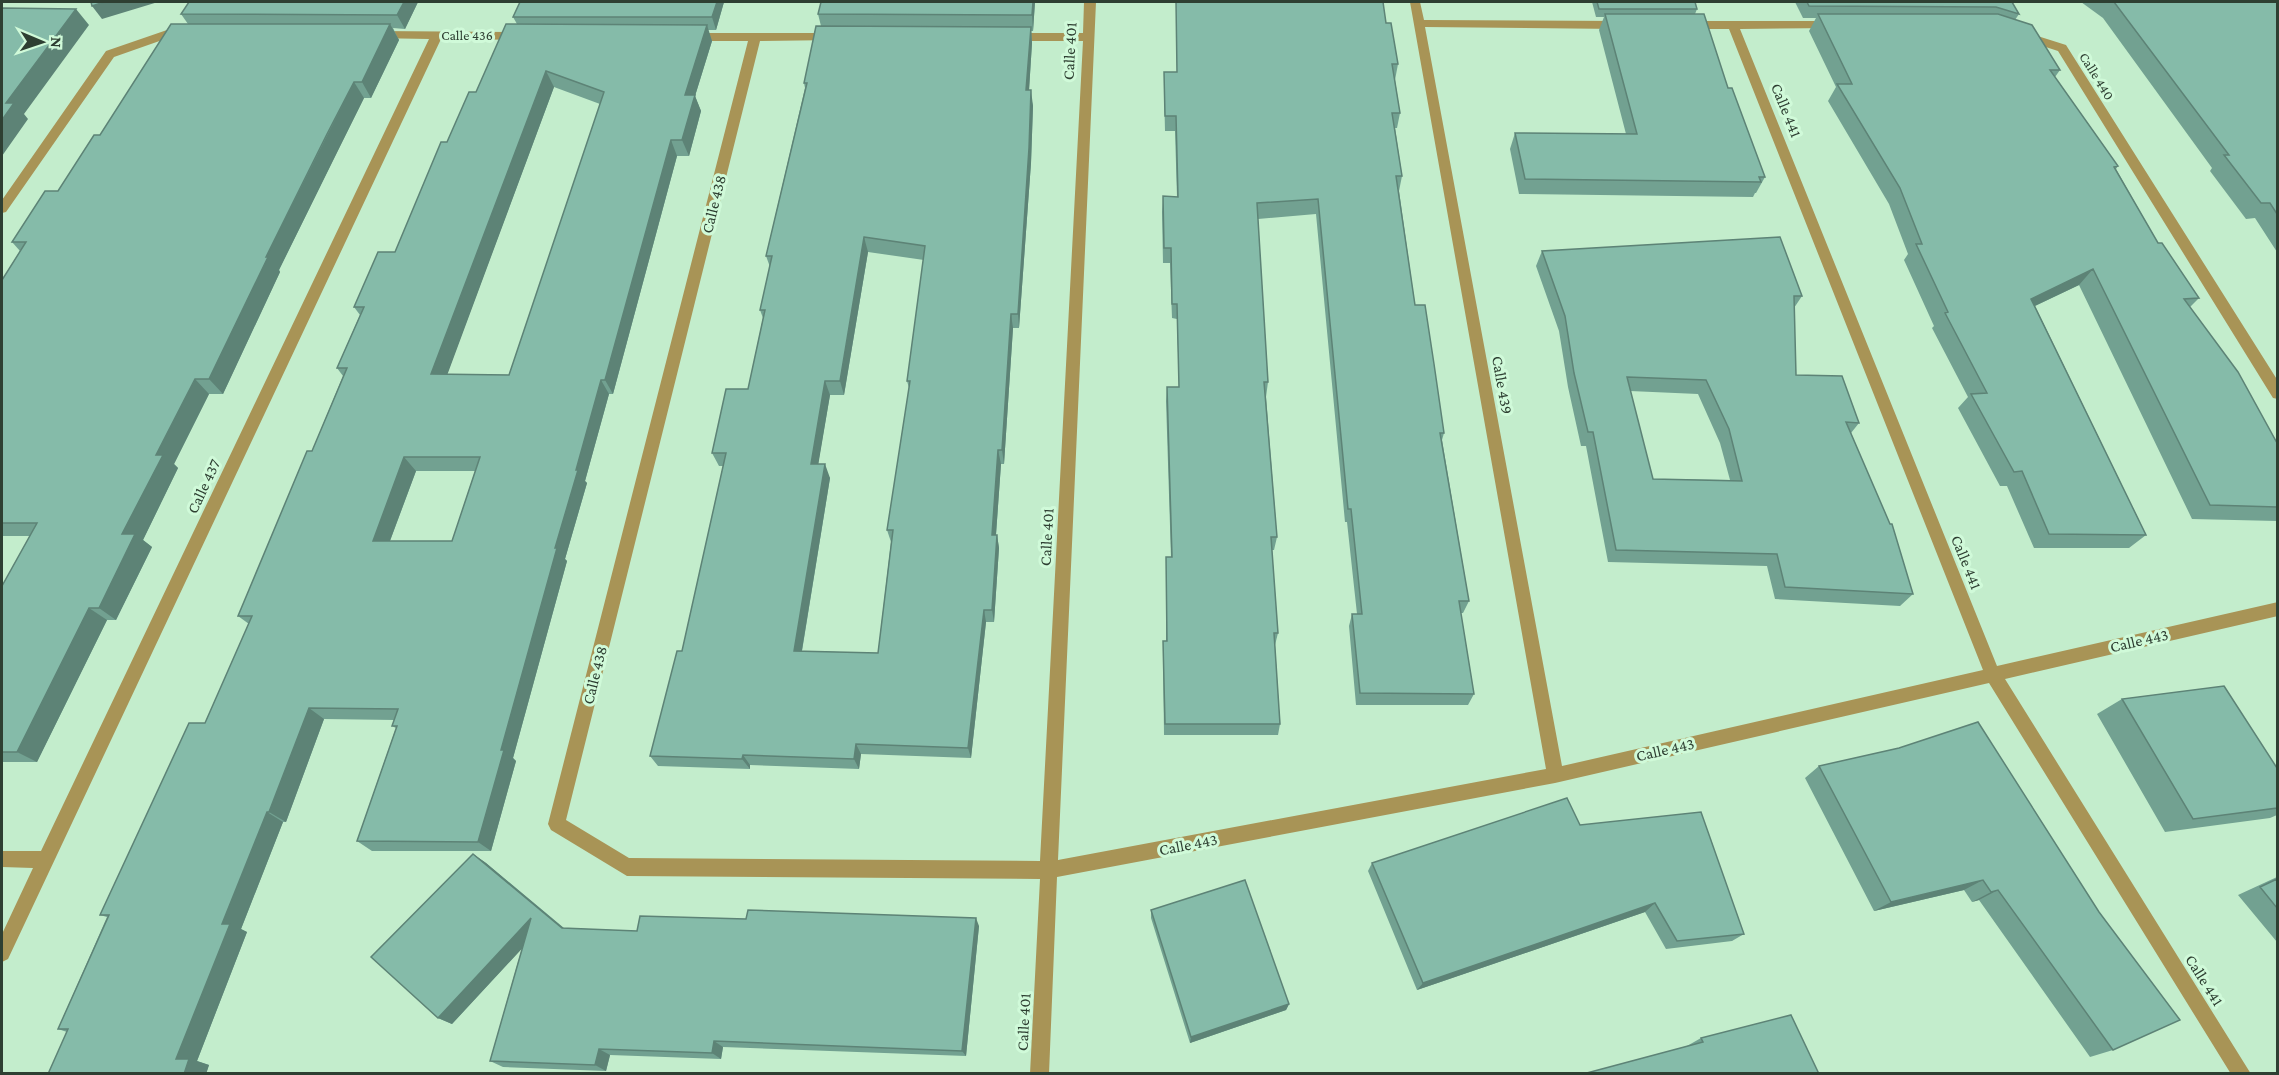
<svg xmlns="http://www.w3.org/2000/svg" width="2279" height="1075" font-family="'Crimson Pro',serif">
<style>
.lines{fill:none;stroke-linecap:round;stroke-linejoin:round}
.minor{fill:#a89456;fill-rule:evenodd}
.wall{fill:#72a191;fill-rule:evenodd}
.shaded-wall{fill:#5d8376}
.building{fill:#85bba9;stroke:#5d8376;stroke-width:1.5;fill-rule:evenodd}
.labels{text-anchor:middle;stroke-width:6;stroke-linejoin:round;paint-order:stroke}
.far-street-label{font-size:14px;fill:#2e3f32;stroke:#d0fad9}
.street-label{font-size:16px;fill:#2e3f32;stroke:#d0fad9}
</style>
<rect width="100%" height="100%" fill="#c3edcc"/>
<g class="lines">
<path class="minor" d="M1084,2H1096L1058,860L1546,769L1410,2H1420L1424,20L1621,21L1627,25L1621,29L1425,27L1562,766L1983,670L1729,29H1687L1681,25L1687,21H1831L1835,22V28L1740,29L1997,666L2278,602V616L2005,679L2251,1074H2231L1989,683L1555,783L1057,877L1049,1074H1030L1040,879L627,876L551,830L548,824L748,41H691L685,37L691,33H832L836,34V40L760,41L566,820L629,858L1040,861L1083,41H1012L1006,37L1012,33H1083Z
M167,30H184L190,34L184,38H168L114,57L6,212L2,213V200L106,51Z
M376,31L520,32L526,36L520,40L441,39L8,959L2,962V934L33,868L2,867V851H41L429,39L372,38L370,35Z
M2025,32L2066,45L2278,381V399L2273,398L2058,51L2021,39L2019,36Z"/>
</g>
<path class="wall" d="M189,2H418L405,29L393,28L399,40L371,98H364L338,150L279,270L280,272L223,394H209L174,464L178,468L143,540L152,547L116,620H107L37,762H2V586L30,536H2V280L20,251L12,242L58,191L100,135L188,24L181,14Z
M724,2L716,30H708L712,41L695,96L701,111L689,156H677L613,394H609L585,481L587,483L565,559L567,561L513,758L516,761L491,851H372L357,841L396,728L392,726L395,720L324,719L286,822H283L241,929L247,932L197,1061L209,1065L206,1074H48L67,1032L58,1029L107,917L100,915L205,723L249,624L238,616L312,451L343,376L337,368L360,315L354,307L395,252L447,142L476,92L517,24L513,17ZM554,87L600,104L509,375L447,374ZM416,471H475L452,541H390Z
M821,2H1035L1033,31H1031L1032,43L1029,90L1033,106L1031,163L1019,328H1013L1004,464H1001L996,535H997L999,548L994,622H986L971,758L861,754L859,769L750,765V769L658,766L650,756L682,651L723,466H719L712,453L748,389L763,318L760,310L770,267L766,256L805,88L804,83L821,26L818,14ZM868,252L924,260L907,381L909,388L887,530L891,542L878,653L802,651L830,478L818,464L830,395H844Z
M1176,2H1383L1386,23L1398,64L1395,80L1400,113L1397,128H1395L1402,176L1399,191L1415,305L1444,433L1442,440L1469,601L1463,613H1461L1474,694L1468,705H1356L1349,626L1352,614H1357L1347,522H1345L1316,214L1258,219L1268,382L1266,397L1277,537L1274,550H1272L1278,633L1275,645L1280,724L1278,735H1164L1163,653V641H1166V557H1171L1166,401L1167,387H1179L1177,319L1172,318L1170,263H1163L1162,212L1163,196L1177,197L1175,131H1165L1164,88V72H1177Z
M1592,2H1695L1697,9L1695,14L1728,88L1765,177L1756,193H1755L1753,197L1519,194L1510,149L1515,133L1626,134L1599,30L1604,17H1596Z
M1795,2H2012L2019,14L2015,20L2060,70L2055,77L2118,166L2116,169L2158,243L2199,298L2190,307L2277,443V521L2192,519L2079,285L2035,306L2146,535L2129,548H2034L2007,486H2000L1958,408L1968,397L1932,328L1934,326L1904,260L1908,254L1889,204L1828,101L1836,87L1809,31L1816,18H1803Z
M2081,2H2277V252L2255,218L2246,219L2210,171L2212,168L2103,18Z
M1542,251L1802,296L1794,308L1796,375L1859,423L1851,433L1913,594L1900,606L1775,599L1767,566L1608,562L1586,446H1581L1568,387L1559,331L1536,266ZM1630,391L1698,394L1720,443L1730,480L1653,479Z
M2122,699L2277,768V815L2270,818L2165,832L2097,714Z
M1899,748L2113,1050L2090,1057L1979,900L1972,902L1964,890L1874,911L1805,778L1819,766Z
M1580,825L1744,934L1732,941L1666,949L1645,912L1417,990L1368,871L1372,863Z
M473,854L486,863L564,928L637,931L746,919L979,926L966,1056L723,1047L721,1059L610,1055L606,1071L503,1067L490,1061L522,948L452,1024L438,1018Z
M2277,877V942L2238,895Z
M1151,910L1289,1004L1286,1010L1190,1043L1151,918Z
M1701,1038L1819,1074L1687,1046Z"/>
<path class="shaded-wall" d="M104,2H158L102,19L92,6Z
M404,2H418L405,29L397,15Z
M717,2H724L716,30L712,17Z
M1033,2H1035L1033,31L1032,15Z
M76,9L89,25L24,114L28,119L2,156V120L6,103Z
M390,24L399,40L371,98L362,82Z
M707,25L712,41L695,96L701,111L689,156L682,140L685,95Z
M1031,27L1032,43L1028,106L1026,90Z
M546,71L554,87L442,389L431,374Z
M354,82L364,98L279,270L280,272L223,394L209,379L266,257Z
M1031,90L1033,106L1031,163L1019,328L1018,314Z
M671,140L677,156L613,394L605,380Z
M864,237L868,252L844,395L840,381Z
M2093,269L2079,285L2018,314L2031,299Z
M1011,314L1013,328L1004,464L1002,450Z
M195,379L209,394L174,464L178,468L143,540L152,547L116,620L99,608L122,534L156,455Z
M601,380L609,394L585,481L587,483L565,559L567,561L513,758L516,761L491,851L478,842L501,750L576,470Z
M825,381L830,395L816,478L811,464Z
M998,450L1001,464L995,548L992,535Z
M404,457L416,471L385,554L373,541Z
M825,464L830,478L800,662L794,651Z
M997,535L999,548L994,622L992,610Z
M89,608L107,620L37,762L17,752Z
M984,610L986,622L971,758L968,748Z
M309,708L324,719L286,822L269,812Z
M856,744L861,754L859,769L854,759Z
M743,755L750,765V769L742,759Z
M267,812L283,822L241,929L247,932L197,1061L209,1065L206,1074H184L176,1059L222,924Z
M473,854L486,863L573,936L562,928Z
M1983,880L1964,890L1874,911L1891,902Z
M1998,890L1979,900L1972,902L1991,892Z
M1655,903L1645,912L1417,990L1423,983Z
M531,918L543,926L452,1024L438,1018Z
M976,918L979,926L966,1056L962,1051Z
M1289,1004L1286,1010L1190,1043L1191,1037Z
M714,1041L723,1047L721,1059L712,1053Z
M599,1049L610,1055L606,1071L595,1065Z"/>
<path class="building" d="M91,2H104L92,6Z
M189,2H404L397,15L181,14Z
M520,2H717L712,17H513Z
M821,2H1033L1032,15L818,14Z
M1176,2H1383L1386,23H1391L1398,64H1392L1400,113H1392L1402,176H1396L1415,305H1425L1434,364L1444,433H1440L1469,601H1459L1474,694L1360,693L1352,614H1362L1351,509H1348L1318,199L1257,203L1268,382H1264L1277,537H1271L1278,633H1274L1280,724H1165L1163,641H1167L1166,557H1172L1167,387H1179L1177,304H1172L1171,248H1164L1163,196L1178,197L1176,116H1165L1164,72H1177Z
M1597,2H1695L1697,9H1599Z
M1807,2H2012L2019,14L1996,7L1809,6Z
M2114,2H2277V214L2270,203H2261L2224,155H2229Z
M2,8L76,9L6,103H14L2,120Z
M1605,14H1704L1728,88H1732L1765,177H1759L1761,182L1525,179L1515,133L1637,134Z
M1818,14H1998L2032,25L2060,70H2050L2118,166L2114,167L2158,243H2162L2199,298L2184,299L2238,372L2277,443V507L2210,505L2093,269L2031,299L2146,535L2049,534L2022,471L2014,472L1971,394L1987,393L1945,313L1948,312L1916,244H1922L1900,188L1837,84H1852Z
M171,24H390L362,82H354L327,134L266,257H268L209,379H195L156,455H163L122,534H135L99,608H89L17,752H2V586L37,523H2V280L26,242H12L45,191H58L94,135H100Z
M506,24L707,25L685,95H695L682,140H671L605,380H601L576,470H578L555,548H557L501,750H504L478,842L357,841L397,726H392L398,709L309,708L269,812H267L222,924H230L176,1059H189L184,1074H48L68,1029H58L109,915H100L189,723H205L252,616H238L307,451H312L347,368H337L364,307H354L378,252H395L441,142H447L469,92H476ZM546,71L604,92L509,375L431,374ZM404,457H480L452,541H373Z
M816,26L1031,27L1026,90H1031L1029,148L1018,314H1011L1002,450H998L992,535H997L992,610H984L968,748L856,744L854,759L743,755L742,759L650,756L677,651H682L726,453H712L726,389H748L765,310H760L772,256H766L807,83H804ZM864,237L925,246L907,381H910L887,530H893L878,653L794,651L825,464H811L825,381H840Z
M1780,237L1802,296H1794L1796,375L1842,376L1859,423L1846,422L1890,524H1892L1913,594L1785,587L1777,554L1616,550L1593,432H1588L1574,373L1565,316L1542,251ZM1627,377L1706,380L1729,429L1742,481L1653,479Z
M2224,686L2277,768V808L2193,819L2122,699Z
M1978,722L2099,912L2180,1020L2113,1050L1998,890L1991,892L1983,880L1891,902L1819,766L1899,748Z
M1567,798L1580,825L1701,812L1744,934L1677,941L1655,903L1423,983L1372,863Z
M473,854L562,928L637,931L640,916L746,919L748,910L976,918L962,1051L714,1041L712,1053L599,1049L595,1065L490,1061L531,918L438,1018L371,957Z
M2277,879V908L2260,887Z
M1245,880L1289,1004L1191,1037L1151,910Z
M1791,1015L1819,1074H1583L1703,1042L1701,1038Z"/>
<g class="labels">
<g class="far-street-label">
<text x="467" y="40">Calle 436</text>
<text transform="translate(2097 76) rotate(58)" y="5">Calle 440</text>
</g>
<g class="street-label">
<text transform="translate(1069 51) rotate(-87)" y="6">Calle 401</text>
<text transform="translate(1787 110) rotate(68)" y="6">Calle 441</text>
<text transform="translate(713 204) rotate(-76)" y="6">Calle 438</text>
<text transform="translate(1503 385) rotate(80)" y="6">Calle 439</text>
<text transform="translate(203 486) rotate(-65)" y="6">Calle 437</text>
<text transform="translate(1046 537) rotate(-87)" y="6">Calle 401</text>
<text transform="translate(1967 562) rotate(68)" y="6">Calle 441</text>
<text transform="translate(2139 640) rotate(-13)" y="6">Calle 443</text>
<text transform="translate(594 675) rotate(-76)" y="6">Calle 438</text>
<text transform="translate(1665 749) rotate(-13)" y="6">Calle 443</text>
<text transform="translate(1188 844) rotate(-11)" y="6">Calle 443</text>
<text transform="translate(2205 980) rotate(58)" y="6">Calle 441</text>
<text transform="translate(1023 1022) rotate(-87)" y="6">Calle 401</text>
</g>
</g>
<rect width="2279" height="1075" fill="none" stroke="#2e3f32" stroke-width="6"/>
<g transform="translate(42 42) rotate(92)" stroke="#d0fad9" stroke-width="4.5" paint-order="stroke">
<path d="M0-4.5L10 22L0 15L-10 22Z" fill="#2e3f32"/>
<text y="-9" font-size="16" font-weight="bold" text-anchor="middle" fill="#2e3f32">N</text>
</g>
</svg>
